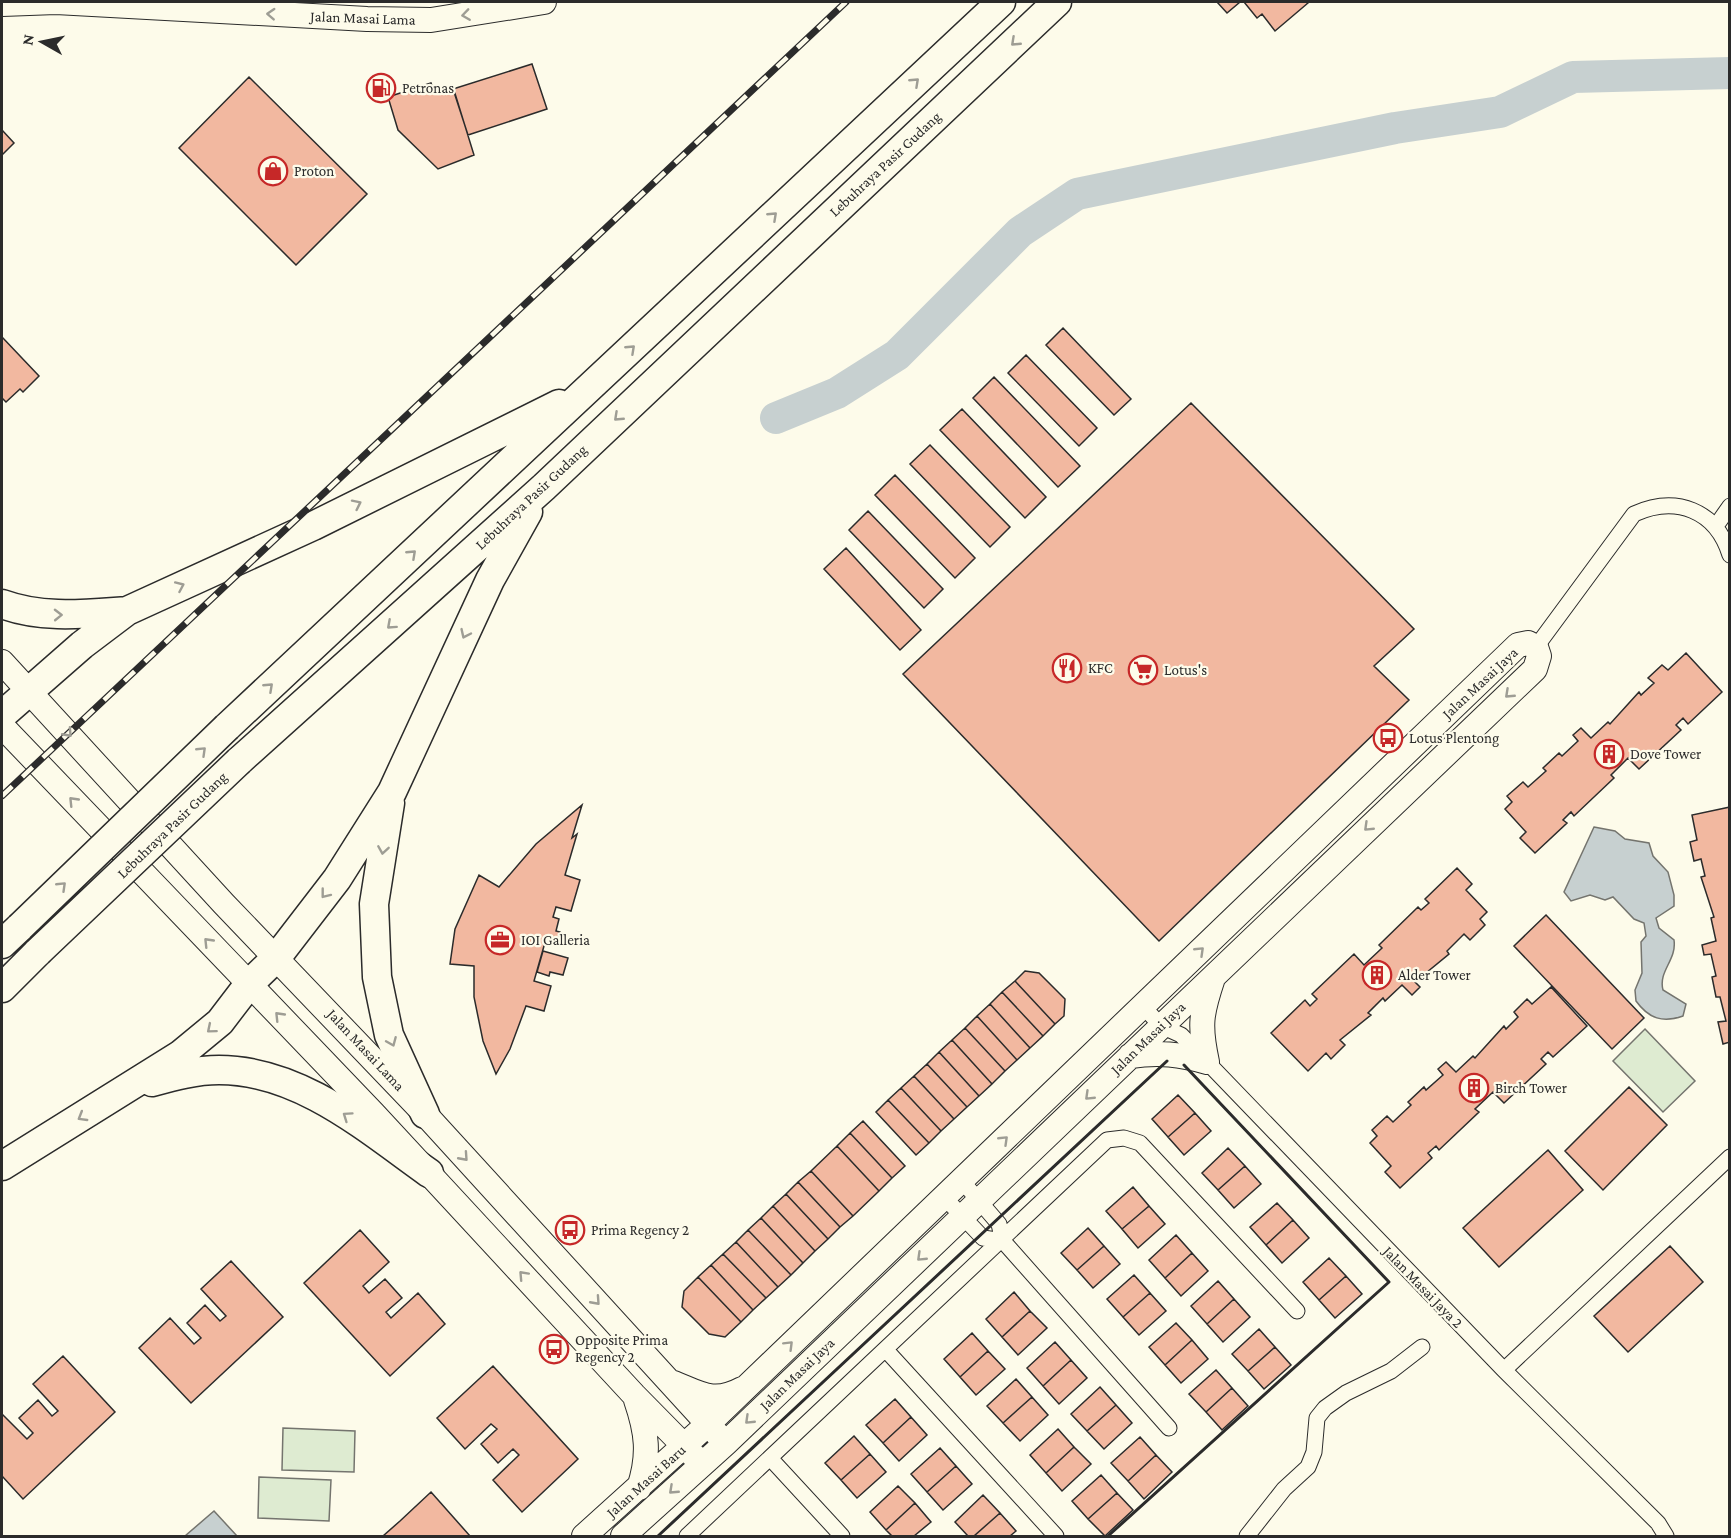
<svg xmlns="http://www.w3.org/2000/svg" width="1731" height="1538" font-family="'Crimson Pro',serif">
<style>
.green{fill:#deebd1;stroke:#74746e;stroke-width:1.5}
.water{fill:#c7d0d0;stroke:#74746e;stroke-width:1.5}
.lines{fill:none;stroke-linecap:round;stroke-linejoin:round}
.river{stroke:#c7d0d0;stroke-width:32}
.building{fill:#f2b8a0;stroke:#2b2b2b;stroke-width:1.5}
.street-casing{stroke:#2b2b2b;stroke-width:17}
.primary-casing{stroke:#2b2b2b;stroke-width:26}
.highway-casing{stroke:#2b2b2b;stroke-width:31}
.street{stroke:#fdfbea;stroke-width:15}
.primary{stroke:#fdfbea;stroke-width:24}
.highway{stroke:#fdfbea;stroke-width:28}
.rail-casing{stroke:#2b2b2b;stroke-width:7}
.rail{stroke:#fdfbea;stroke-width:4.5;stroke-dasharray:14;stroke-linecap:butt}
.highway-bridge-casing{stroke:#2b2b2b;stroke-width:31;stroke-linecap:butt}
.highway-bridge{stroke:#fdfbea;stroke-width:28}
.wall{stroke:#2b2b2b;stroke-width:3}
.oneway{stroke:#9e9d94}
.labels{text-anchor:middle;stroke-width:4.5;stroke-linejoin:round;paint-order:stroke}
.street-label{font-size:15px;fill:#2b2b2b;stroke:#fdfbea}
.poi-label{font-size:15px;fill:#2b2b2b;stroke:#fdfbea;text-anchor:start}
</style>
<rect width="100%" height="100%" fill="#fdfbea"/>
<path class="green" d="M1645,1029L1695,1081L1663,1112L1613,1061Z
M283,1428L355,1431L354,1472L282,1470Z
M259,1477L331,1480L329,1521L258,1518Z"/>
<path class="water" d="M1594,827L1615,831L1625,839L1649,843L1653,856L1668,872L1674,895V906L1656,918L1659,928L1674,940C1677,960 1658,971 1663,990L1686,1004L1683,1016C1663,1023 1649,1019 1636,1001L1635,990L1642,973L1641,942L1646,936L1644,923L1634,919L1613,897L1605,900L1590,895L1571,901L1564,892Z
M214,1511L237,1536H185Z"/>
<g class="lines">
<path class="river" d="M776,418L837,393L897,355L1020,232L1077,194L1395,128L1500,112L1573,77L1730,73"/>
</g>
<path class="building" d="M1217,2H1240L1227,13Z
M1244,2H1306L1308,3L1275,31L1262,14L1257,18Z
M532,64L547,109L468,135L453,89Z
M249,77L367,194L296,265L179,148Z
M431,83L435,94L453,87L474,155L438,169L398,130L388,97Z
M2,130L14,143L2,155Z
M1063,328L1131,399L1114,415L1046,345Z
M2,337L39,376L23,392L20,389L6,402L2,398Z
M1026,355L1097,428L1079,446L1008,373Z
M994,377L1080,466L1058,487L973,398Z
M1191,403L1414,629L1374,666L1409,700L1159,941L903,674Z
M962,409L1046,497L1025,518L940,430Z
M930,445L1010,527L990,547L910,464Z
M895,475L975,558L955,578L875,495Z
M868,511L943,589L924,608L849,530Z
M846,548L921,630L900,650L824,569Z
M1686,653L1722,692L1688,724L1683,718L1676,725L1681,730L1639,769L1628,758L1611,775L1614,778L1574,816L1571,812L1563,820L1567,823L1535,853L1520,838L1526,832L1505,809L1512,802L1507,796L1523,782L1528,787L1546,771L1543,768L1559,753L1562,756L1578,741L1573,735L1581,728L1591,738L1608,722L1610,724L1639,692L1641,695L1654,683L1648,678L1662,665L1668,670Z
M582,805L572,838L577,834L565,875L580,880L571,911L556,907L553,917L559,919L556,931L560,932L557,942L546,939L534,981L551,986L544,1011L526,1006L510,1049L496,1074L483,1041L474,997V966L450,964L455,929L479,875L499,887L536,844Z
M1730,807V1042L1723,1044L1718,1022L1726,1021L1720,997H1716L1712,977L1716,976L1711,954L1704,955L1702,945L1716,941L1711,918L1714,917L1701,877L1705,876L1701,859L1694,861L1690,842L1697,840L1692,815Z
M1457,868L1472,884L1466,890L1487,912L1480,919L1485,925L1470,940L1464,934L1447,951L1449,954L1415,982L1420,987L1412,995L1402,985L1385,1001L1383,998L1368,1013L1371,1015L1340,1040L1345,1045L1331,1059L1326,1053L1308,1071L1271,1033L1305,1000L1310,1006L1317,999L1312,994L1354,954L1364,965L1382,948L1379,945L1418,907L1421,910L1429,903L1425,899Z
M1546,915L1644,1018L1612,1049L1514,946Z
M543,951L568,958L563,975L550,972L549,976L537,972Z
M1025,971L1039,973L1065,999L1064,1016L1055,1024L1015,981Z
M1015,981L1055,1024L1043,1036L1002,992Z
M1551,987L1587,1026L1553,1057L1548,1052L1541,1059L1546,1064L1504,1103L1493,1092L1475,1109L1479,1112L1439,1150L1436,1146L1428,1153L1432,1158L1400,1188L1385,1172L1391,1166L1370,1143L1377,1136L1372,1130L1387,1116L1393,1122L1411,1105L1408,1102L1424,1087L1426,1090L1443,1075L1438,1069L1446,1062L1456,1072L1473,1056L1475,1058L1504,1026L1506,1029L1518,1017L1514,1012L1527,999L1532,1004Z
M1002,992L1043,1036L1030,1048L990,1004Z
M990,1004L1030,1048L1017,1060L977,1016Z
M977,1016L1017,1060L1005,1071L965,1028Z
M965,1028L1005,1071L992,1084L952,1040Z
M952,1040L992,1084L979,1096L939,1052Z
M939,1052L979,1096L967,1107L927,1064Z
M927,1064L967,1107L954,1119L914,1076Z
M914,1076L954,1119L941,1131L901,1088Z
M1629,1087L1667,1125L1603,1190L1565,1151Z
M901,1088L941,1131L929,1143L888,1100Z
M1178,1095L1195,1113L1168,1137L1152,1119Z
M888,1100L929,1143L916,1155L876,1112Z
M1195,1113L1211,1131L1184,1155L1168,1137Z
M863,1121L905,1166L892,1178L850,1133Z
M850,1133L892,1178L879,1191L837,1146Z
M837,1146L879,1191L853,1216L811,1171Z
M1228,1148L1245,1166L1218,1190L1202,1173Z
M1548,1150L1583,1190L1499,1267L1463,1228Z
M1245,1166L1261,1184L1234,1208L1218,1190Z
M811,1171L853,1216L840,1227L798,1182Z
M798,1182L840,1227L828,1239L786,1194Z
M1133,1187L1149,1206L1122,1229L1106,1211Z
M786,1194L828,1239L815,1251L773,1206Z
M1277,1203L1293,1220L1266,1245L1250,1227Z
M773,1206L815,1251L803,1263L761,1218Z
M1149,1206L1165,1224L1138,1248L1122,1229Z
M761,1218L803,1263L791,1275L748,1230Z
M1293,1220L1309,1238L1282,1263L1266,1245Z
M1088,1228L1104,1246L1077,1270L1061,1253Z
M360,1230L389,1262L363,1286L369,1293L385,1279L402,1298L386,1312L391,1318L418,1293L445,1324L390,1376L304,1283Z
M748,1230L791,1275L778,1287L736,1242Z
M1176,1235L1192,1253L1165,1278L1149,1260Z
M736,1242L778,1287L766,1298L723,1254Z
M1104,1246L1120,1264L1093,1288L1077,1270Z
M1670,1246L1703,1282L1628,1352L1594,1316Z
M1192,1253L1208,1271L1181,1296L1165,1278Z
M723,1254L766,1298L753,1310L711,1265Z
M1329,1258L1346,1276L1319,1300L1303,1282Z
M231,1261L283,1317L191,1403L139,1348L170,1318L194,1344L201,1338L187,1323L205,1305L220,1321L226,1316L201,1289Z
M711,1265L753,1310L741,1322L698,1277Z
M1134,1275L1150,1293L1123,1317L1107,1299Z
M1346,1276L1362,1294L1335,1318L1319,1300Z
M698,1277L741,1322L725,1337L709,1334L682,1307L684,1291Z
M1218,1281L1234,1299L1207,1324L1191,1306Z
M1014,1292L1030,1311L1002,1337L986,1319Z
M1150,1293L1166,1311L1139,1335L1123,1317Z
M1234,1299L1250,1317L1223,1342L1207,1324Z
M1030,1311L1047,1328L1018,1355L1002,1337Z
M1176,1323L1192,1340L1165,1365L1149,1347Z
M1259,1329L1275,1347L1248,1371L1232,1354Z
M972,1333L988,1351L960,1377L944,1359Z
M1192,1340L1208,1359L1181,1383L1165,1365Z
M1055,1342L1071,1360L1043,1386L1027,1368Z
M1275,1347L1291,1365L1264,1389L1248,1371Z
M988,1351L1005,1369L976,1395L960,1377Z
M63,1356L115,1412L23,1499L2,1476V1414L27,1439L33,1433L19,1418L38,1400L52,1416L58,1411L33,1384Z
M1071,1360L1087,1378L1059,1404L1043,1386Z
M493,1366L578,1459L522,1512L493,1480L519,1455L513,1449L498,1463L481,1444L497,1429L491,1424L465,1449L437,1418Z
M1216,1370L1232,1388L1206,1412L1189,1394Z
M1016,1379L1032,1397L1003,1423L987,1406Z
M1100,1387L1116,1405L1087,1431L1071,1414Z
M1232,1388L1248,1406L1222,1430L1206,1412Z
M1032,1397L1048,1415L1020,1441L1003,1423Z
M895,1399L911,1417L883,1443L866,1425Z
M1116,1405L1132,1423L1104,1449L1087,1431Z
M911,1417L927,1435L899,1461L883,1443Z
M1058,1429L1074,1447L1046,1473L1030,1455Z
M854,1436L870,1454L841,1480L825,1463Z
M1140,1437L1156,1455L1128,1481L1111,1463Z
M1074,1447L1091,1464L1062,1491L1046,1473Z
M940,1448L956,1466L927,1492L911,1474Z
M870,1454L886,1472L857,1498L841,1480Z
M1156,1455L1172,1472L1144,1499L1128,1481Z
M956,1466L972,1484L943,1510L927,1492Z
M1101,1475L1117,1493L1088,1519L1072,1501Z
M898,1486L915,1503L886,1530L870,1512Z
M431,1492L470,1536H383L400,1521Z
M1117,1493L1133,1510L1105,1536L1088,1519Z
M983,1495L1000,1513L974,1536H968L955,1522Z
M915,1503L931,1522L914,1536H892L886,1530Z
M1000,1513L1016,1531L1010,1536H974Z"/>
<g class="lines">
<g class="street-casing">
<path id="street" d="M1716,526L1730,506
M1536,647L1634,514C1676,495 1716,510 1730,555
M1143,1006L1161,1026L1181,1035L1504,1370L1658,1523L1666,1536
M962,1181L999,1224L1003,1241L1169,1428
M944,1197L983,1238L1003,1241
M886,1350L1056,1536
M1504,1370L1730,1157
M770,1458L842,1536
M687,1536L1107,1140L1124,1138L1140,1143L1297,1311
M1247,1536L1284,1489L1308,1467L1314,1452L1317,1418L1325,1408L1346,1393L1391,1371L1422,1347"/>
</g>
<g class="primary-casing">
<path id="primary" d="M2,4L56,2L367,19L431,20L544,2
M2,662L224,904L425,1114L718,1435
M2,726L373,1113L634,1395L696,1458
M1130,1056C1159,1052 1180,1054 1207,1062C1199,1025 1201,1014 1213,978
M674,1383C701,1394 714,1404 742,1389
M636,1400C647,1432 650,1455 639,1488
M584,1536L708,1424L1518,645L1528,643L1536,647L1539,656L1535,669L726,1443L623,1536"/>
</g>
<g class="highway-casing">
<path id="highway" d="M2,604C43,619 84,614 127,611
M2,715L82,645L127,611L313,526L559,404
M227,727L1001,2
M239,761L544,487L1057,2
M390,803L374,904L377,977L389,1035L425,1114
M2,944L20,927
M2,988L38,952
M152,1082C174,1076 196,1070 219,1070C300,1070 367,1129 429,1173
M2,1166L180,1055L220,1022L249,984L277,957L337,879L392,792L490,580L528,512"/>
</g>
<use href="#street" class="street"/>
<use href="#primary" class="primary"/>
<use href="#highway" class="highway"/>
<g class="rail-casing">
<path id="rail" d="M2,796L846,2"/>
</g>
<use href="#rail" class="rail"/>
<g class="highway-bridge-casing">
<path id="highway-bridge" d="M20,927L227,727
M38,952L239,761"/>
</g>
<use href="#highway-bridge" class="highway-bridge"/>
<path class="wall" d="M658,1536L1167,1061
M1108,1536L1389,1282L1184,1065"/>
</g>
<defs><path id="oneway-chevron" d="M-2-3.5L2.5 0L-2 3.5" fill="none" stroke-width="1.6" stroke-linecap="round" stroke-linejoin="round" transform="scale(1.5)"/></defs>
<g class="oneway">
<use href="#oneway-chevron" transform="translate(271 14) rotate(-177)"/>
<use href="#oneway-chevron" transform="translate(466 15) rotate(172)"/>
<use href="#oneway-chevron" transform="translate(1015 42) rotate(137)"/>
<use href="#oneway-chevron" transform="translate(915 82) rotate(-43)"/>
<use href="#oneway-chevron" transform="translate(773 216) rotate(-43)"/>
<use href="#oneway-chevron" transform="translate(631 349) rotate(-43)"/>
<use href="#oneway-chevron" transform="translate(618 417) rotate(137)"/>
<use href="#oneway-chevron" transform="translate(357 504) rotate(-26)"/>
<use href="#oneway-chevron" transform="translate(412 554) rotate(-43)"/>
<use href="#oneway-chevron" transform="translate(180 586) rotate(-24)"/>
<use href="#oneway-chevron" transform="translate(58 615) rotate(-1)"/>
<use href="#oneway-chevron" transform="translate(391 625) rotate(138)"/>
<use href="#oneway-chevron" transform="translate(465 634) rotate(115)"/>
<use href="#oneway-chevron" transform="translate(269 687) rotate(-43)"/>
<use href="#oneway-chevron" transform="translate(1509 694) rotate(137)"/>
<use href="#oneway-chevron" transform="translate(68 733) rotate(48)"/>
<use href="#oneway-chevron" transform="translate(202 751) rotate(-44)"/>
<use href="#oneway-chevron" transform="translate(73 801) rotate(-134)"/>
<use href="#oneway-chevron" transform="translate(1368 827) rotate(136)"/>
<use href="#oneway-chevron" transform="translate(383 850) rotate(99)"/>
<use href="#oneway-chevron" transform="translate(62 886) rotate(-44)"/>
<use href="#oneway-chevron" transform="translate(325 894) rotate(128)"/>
<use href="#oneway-chevron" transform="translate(208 942) rotate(-134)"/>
<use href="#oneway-chevron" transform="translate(1200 951) rotate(-44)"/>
<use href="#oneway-chevron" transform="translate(279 1016) rotate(-134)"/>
<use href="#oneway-chevron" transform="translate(211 1029) rotate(140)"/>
<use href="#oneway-chevron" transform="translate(392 1042) rotate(67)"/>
<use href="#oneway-chevron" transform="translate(1089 1096) rotate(136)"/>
<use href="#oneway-chevron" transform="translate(347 1116) rotate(-145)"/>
<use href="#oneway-chevron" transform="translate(82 1117) rotate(149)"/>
<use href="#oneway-chevron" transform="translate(1004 1140) rotate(-44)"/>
<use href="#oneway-chevron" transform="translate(464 1157) rotate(48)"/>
<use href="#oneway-chevron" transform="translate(921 1257) rotate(136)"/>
<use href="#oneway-chevron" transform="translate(523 1275) rotate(-133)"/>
<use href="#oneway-chevron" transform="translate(596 1301) rotate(48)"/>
<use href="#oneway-chevron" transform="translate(789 1345) rotate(-45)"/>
<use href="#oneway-chevron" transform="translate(749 1420) rotate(136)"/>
<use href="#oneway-chevron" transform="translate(673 1490) rotate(137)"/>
</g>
<defs>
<g id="fuel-ring" transform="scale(1.5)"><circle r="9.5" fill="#fdfbea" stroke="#c62828" stroke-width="1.5"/><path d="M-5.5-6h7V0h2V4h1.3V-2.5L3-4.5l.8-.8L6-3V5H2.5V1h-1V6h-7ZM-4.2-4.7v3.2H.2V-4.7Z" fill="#c62828"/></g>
<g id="shop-ring" transform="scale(1.5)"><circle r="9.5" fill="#fdfbea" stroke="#c62828" stroke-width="1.5"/><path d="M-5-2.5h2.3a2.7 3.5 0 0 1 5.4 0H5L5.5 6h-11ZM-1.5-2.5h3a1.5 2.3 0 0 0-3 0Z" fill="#c62828"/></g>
<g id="restaurant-ring" transform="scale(1.5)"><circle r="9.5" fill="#fdfbea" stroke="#c62828" stroke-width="1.5"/><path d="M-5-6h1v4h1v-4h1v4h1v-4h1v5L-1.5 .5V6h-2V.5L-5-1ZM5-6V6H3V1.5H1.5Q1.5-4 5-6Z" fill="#c62828"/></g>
<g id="supermarket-ring" transform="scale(1.5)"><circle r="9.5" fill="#fdfbea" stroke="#c62828" stroke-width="1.5"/><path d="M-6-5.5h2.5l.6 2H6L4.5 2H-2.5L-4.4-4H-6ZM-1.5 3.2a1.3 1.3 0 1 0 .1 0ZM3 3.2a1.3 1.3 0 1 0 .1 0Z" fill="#c62828"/></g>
<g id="bus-ring" transform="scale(1.5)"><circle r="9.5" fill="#fdfbea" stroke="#c62828" stroke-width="1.5"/><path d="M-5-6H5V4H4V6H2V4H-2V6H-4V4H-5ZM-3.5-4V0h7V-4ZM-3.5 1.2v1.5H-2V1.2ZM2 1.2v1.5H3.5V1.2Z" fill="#c62828"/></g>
<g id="building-ring" transform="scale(1.5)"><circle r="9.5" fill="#fdfbea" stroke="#c62828" stroke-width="1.5"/><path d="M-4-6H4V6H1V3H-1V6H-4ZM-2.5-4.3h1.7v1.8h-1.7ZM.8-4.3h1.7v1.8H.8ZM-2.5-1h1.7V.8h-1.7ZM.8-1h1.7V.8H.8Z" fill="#c62828"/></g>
<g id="office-ring" transform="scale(1.5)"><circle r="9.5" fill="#fdfbea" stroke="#c62828" stroke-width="1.5"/><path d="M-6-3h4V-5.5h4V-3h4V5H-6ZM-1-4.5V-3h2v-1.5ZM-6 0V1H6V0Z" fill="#c62828"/></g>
</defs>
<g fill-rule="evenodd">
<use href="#fuel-ring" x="381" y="88"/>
<use href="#shop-ring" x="273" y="171"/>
<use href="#restaurant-ring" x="1067" y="668"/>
<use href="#supermarket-ring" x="1143" y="670"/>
<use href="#bus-ring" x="1388" y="738"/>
<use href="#building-ring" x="1609" y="754"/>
<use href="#office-ring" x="500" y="940"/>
<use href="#building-ring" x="1377" y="975"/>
<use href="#building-ring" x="1474" y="1088"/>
<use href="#bus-ring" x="570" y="1230"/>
<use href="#bus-ring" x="554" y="1349"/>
</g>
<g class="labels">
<g class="street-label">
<text transform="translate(363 18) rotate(2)" y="5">Jalan Masai Lama</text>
<text transform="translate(885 164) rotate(-43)" y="5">Lebuhraya Pasir Gudang</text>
<text transform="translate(531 497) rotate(-43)" y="5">Lebuhraya Pasir Gudang</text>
<text transform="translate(1480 683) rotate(-43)" y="5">Jalan Masai Jaya</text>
<text transform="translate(172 825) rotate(-44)" y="5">Lebuhraya Pasir Gudang</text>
<text transform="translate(1148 1038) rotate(-44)" y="5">Jalan Masai Jaya</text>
<text transform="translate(366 1050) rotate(47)" y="5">Jalan Masai Lama</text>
<text transform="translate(1423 1287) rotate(46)" y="5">Jalan Masai Jaya 2</text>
<text transform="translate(797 1374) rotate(-44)" y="5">Jalan Masai Jaya</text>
<text transform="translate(646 1481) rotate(-42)" y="5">Jalan Masai Baru</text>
</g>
<g class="poi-label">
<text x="402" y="93">Petronas</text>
<text x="294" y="176">Proton</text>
<text x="1088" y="673">KFC</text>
<text x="1164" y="675">Lotus's</text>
<text x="1409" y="743">Lotus Plentong</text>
<text x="1630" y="759">Dove Tower</text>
<text x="521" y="945">IOI Galleria</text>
<text x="1398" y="980">Alder Tower</text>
<text x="1495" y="1093">Birch Tower</text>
<text x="591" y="1235">Prima Regency 2</text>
<text x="575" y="1345">Opposite Prima<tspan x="575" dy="17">Regency 2</tspan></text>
</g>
</g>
<rect width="1731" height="1538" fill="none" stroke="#2b2b2b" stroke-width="6"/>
<g transform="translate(42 42) rotate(279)" stroke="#fdfbea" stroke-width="4.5" paint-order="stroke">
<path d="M0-4.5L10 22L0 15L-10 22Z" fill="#2b2b2b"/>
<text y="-9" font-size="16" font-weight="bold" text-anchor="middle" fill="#2b2b2b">N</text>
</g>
</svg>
